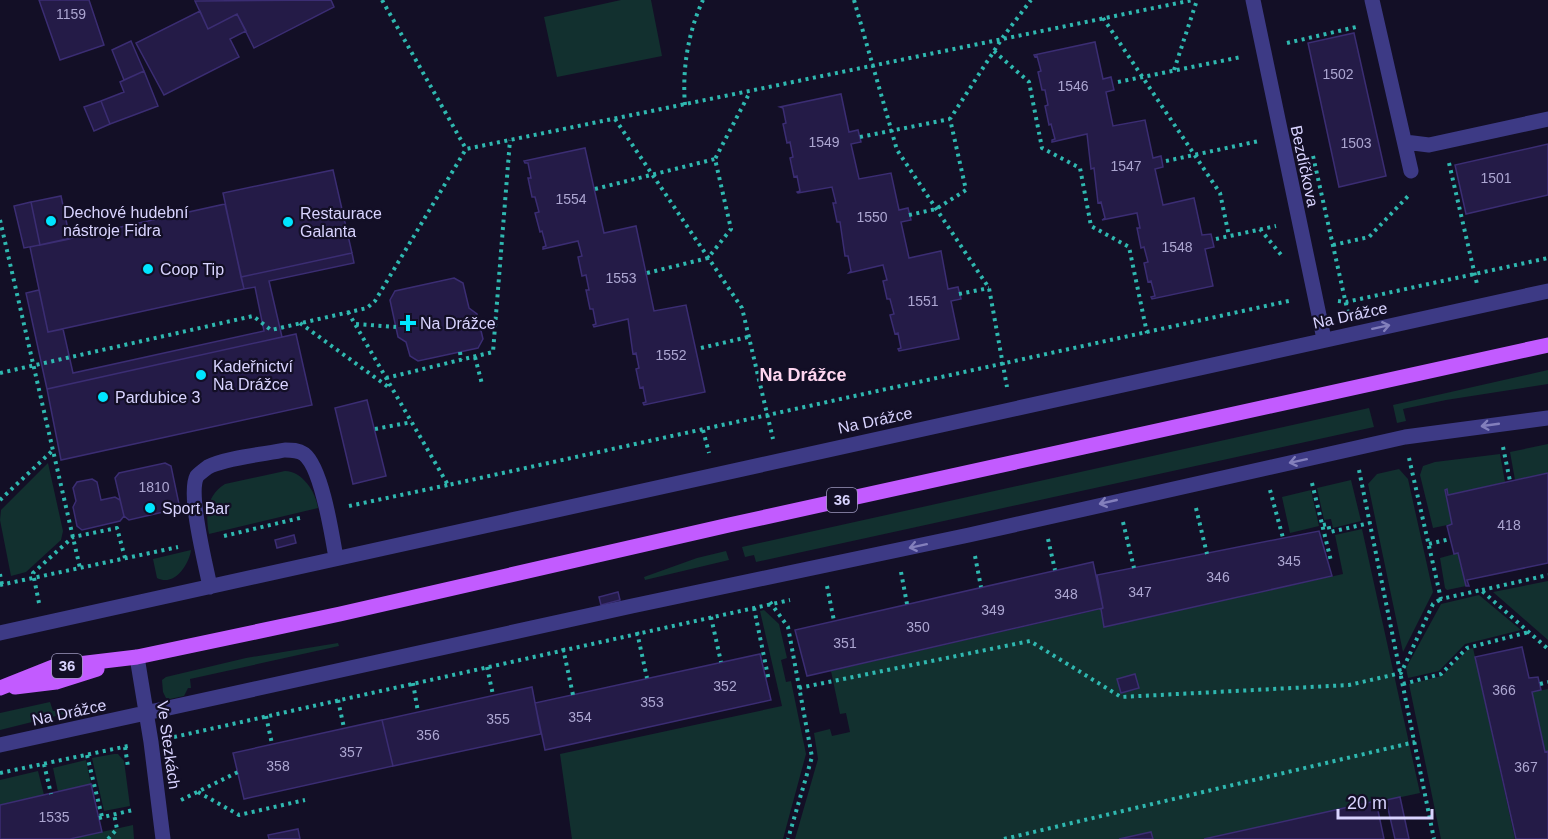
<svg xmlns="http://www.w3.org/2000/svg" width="1548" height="839" font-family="Helvetica,sans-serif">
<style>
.green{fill:#12302f}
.building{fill:#241b47;stroke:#3b2d73;stroke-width:1.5}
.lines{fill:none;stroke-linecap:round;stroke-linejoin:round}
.path{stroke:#2fb8b0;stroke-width:4;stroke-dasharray:3 4.5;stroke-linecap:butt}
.minor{stroke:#3d3a85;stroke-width:15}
.major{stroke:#c25bff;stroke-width:15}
.oneway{stroke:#837fbc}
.poi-dot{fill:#00e5ff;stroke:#130f26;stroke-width:2}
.labels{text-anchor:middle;stroke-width:4.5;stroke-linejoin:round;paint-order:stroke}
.number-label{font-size:14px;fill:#aca6d1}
.shield{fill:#130f26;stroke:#9e99be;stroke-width:1.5}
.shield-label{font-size:15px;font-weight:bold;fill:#d9d4ff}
.street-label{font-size:16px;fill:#d9d4ff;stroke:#130f26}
.poi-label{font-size:16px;fill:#d9d4ff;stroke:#130f26;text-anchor:start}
.neighbourhood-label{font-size:18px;font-weight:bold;fill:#ffd6f0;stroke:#130f26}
</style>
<rect width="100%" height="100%" fill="#130f26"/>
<path class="green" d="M621,0H651L662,56L557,77L544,17Z
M1548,370V384L1446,400L1403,409L1406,421L1397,423L1393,405Z
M1369,408L1374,427L756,562L754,555L745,557L742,547Z
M1548,444V473L1515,480L1510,452Z
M1500,454L1505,482L1448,495L1447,490H1445L1452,524L1433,528L1420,475L1423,466L1435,462Z
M48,463L63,531L61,540L26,572L11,576L0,520L1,510Z
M1399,469L1408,479L1433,592L1403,652L1368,484L1377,474Z
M285,471C302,471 316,492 318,508L209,534C205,514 207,495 225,484Z
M1351,480L1361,521L1333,528L1331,519L1324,520L1317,488Z
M1311,490L1319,526L1290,533L1282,497Z
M1362,529L1420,793L1204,839H1153L1151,832L1119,839H795L818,759L814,733L830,729L832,736L850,732L846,713L840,714L831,671L1101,609L1104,627L1343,574L1335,535Z
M191,550C189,565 174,587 157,578L153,559Z
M726,551L729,560L645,580L644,577L697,558Z
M1458,553L1466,586L1447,590L1445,588L1440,558Z
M1548,581V640L1493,592Z
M1479,595L1521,630L1465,644L1439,671L1408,678L1406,668L1441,604Z
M764,610L779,624L787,658L781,660L786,682L791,681L806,754L783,839H572L560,754L782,706L760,611Z
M338,643L339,646L190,679L191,688H188L184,696L170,699L166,698L163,692L162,680L166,677L246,658Z
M1473,648L1475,657L1515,839H1441L1409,684L1442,676L1468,649Z
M1548,689V751L1545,752L1532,692Z
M50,702L53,711L71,708L72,712L0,730V713Z
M114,754H118L124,761L130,806L104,811L92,758Z
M86,760L91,784L58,792L53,768Z
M38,771L44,795L0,805V780Z
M133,825L134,839H70Z"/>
<path class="building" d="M39,0H89L104,45L60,60Z
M331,0L334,7L254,48L237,14L208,29L195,1Z
M200,11L208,29L237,14L246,31L230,39L239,57L164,95L136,43Z
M1354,33L1386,176L1339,187L1308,43Z
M131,41L144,71L124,80L112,50Z
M1095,42L1103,79L1111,77L1114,90L1106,92L1113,126L1145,120L1153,158L1161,156L1163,167L1155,169L1163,205L1194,198L1202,235L1211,234L1214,247L1205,249L1213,286L1152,299L1151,297L1155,296L1151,281L1148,282L1144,263L1148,262L1144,247L1141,248L1137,228H1140L1137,213L1102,220L1105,218L1101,202L1098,203L1094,168L1091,169L1087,134L1052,142V140L1055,139L1051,124L1049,125L1045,106L1048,105L1045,90H1042L1038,72L1041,71L1037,56L1035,57L1034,55Z
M144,71L158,106L110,124L101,101L124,92L120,82Z
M841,94L849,132L858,130L861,142L851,144L859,179L891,173L899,210L908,208L911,220L901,222L909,258L941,251L948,289L958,287L961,299L951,301L959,339L899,351L898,349L901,348L898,333L895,334L890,315L894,314L890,299H887L883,281L887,280L883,265L849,273L851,271L848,256H845L840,222H837L833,203H836L832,187L798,193L797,192L800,191L797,176L794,177L790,158L793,157L790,142L787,143L783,124L786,123L783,108L780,107Z
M101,101L110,124L94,131L84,107Z
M1548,144V195L1466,214L1455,165Z
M585,148L604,233L636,226L654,311L686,305L705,392L644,405L643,403L646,402L643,387L640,388L636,369L639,368L636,353L633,354L628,319L594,327L593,325L596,324L593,309H590L586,290H589L586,275L582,276L578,257L582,256L578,241L543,249V247L546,246L542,231L540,232L535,213L539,212L535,197H532L528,178H531L528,163H525L524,161Z
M333,170L352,253L241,277L223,193Z
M61,196L70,239L40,245L31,202Z
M31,202L40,245L24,248L14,206Z
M225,204L244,289L48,332L30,247Z
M352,253L354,263L269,281L282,337L47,389L26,293L39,290L48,332L63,329L73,373L264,331L255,287L244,289L241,277Z
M454,278L463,283L469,308L477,314L483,339L478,348L418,361L410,356L406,342L398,337L390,300L395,291Z
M296,334L312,405L61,460L47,389Z
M367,400L386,476L353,484L335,408Z
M165,463L171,466L179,504L176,509L129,520L124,516L115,478L119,473Z
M1548,473V563L1467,580L1469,586H1466L1458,553L1454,554L1447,526L1452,524L1445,490L1447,489L1448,495Z
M92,479L97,482L101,500L115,497L120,500L124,516L120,521L82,530L77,526L73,507L76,501L73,488L77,482Z
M1319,531L1332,576L1104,627L1101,609L1103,608L1097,575Z
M294,535L296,543L277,548L275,540Z
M1093,562L1103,608L807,676L795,630Z
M618,592L620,600L601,605L599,597Z
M1522,647L1529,678L1538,677L1541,690L1532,692L1545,752L1548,751V839H1516L1475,657Z
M760,654L771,700L545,750L535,703Z
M1135,674L1139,688L1121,693L1117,679Z
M532,687L541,734L393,766L382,720Z
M382,720L393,766L244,799L233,753Z
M91,784L102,832L70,839H0V805Z
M1400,797L1409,839H1395L1386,800Z
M1376,801L1384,839H1204Z
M298,829L300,839H269L268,835Z
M1151,832L1153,839H1119Z"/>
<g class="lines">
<path class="path" d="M382,0L466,149
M854,0L897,150L989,288L1007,387
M1103,18L1220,193L1229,236
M1287,43L1356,27
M994,51L1029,82L1042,148L1080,168L1091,226L1129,247L1147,333
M1174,70L1197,0
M1118,82L1241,57
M685,105C682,70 688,32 703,0
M615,119L742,308L773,439
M860,137L950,119
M1313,156L1348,313
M1166,161L1259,141
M1449,163L1477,284
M595,189L715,159
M909,215L936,209L966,190L950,119L1003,37L1031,0
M0,220L80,568
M1260,229L1282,256
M1216,239L1276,226
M1333,245L1369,237L1409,195
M647,273L708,258L731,229L715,159L750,92
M959,294L989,288
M1338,301L1346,302L1548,258
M348,312L448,485L1293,300
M300,323L391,389
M356,324L396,327
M701,348L748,337
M460,352L461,360
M475,357L482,384
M0,373L253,316L271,330L367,308L375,301L466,149L1193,0
M386,378L493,352L510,140
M375,429L412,422
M703,430L709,453
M1503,447L1510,481
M1409,458L1441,599L1481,590L1548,649
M1359,470L1434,839
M1312,483L1331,561
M1270,490L1283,538
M0,500L52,451
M349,506L448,485
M1196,508L1207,554
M1123,522L1134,568
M1323,525L1328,524L1330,532L1370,523
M224,536L304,517
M1048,539L1055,570
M1429,544L1450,539
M975,556L981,587
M901,572L907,604
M0,574L2,585
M0,585L178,547
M827,586L834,621
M1482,590L1548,575
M770,602L788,627L812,757L788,839
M39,603L33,573L73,537L117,528L125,558
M754,608L769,681
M711,617L721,662
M637,632L647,678
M563,648L573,695
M487,667L493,695
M413,683L418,712
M1403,684L1441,674L1467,648L1529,632
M1540,684L1548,682
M799,688L1030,641L1121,697L1349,685L1401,673L1433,604L1441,599
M338,700L344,728
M266,716L272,744
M174,737L790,600
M125,747L128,767
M87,755L102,817
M44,764L51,794
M0,773L128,746
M198,792L239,815L305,800
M181,800L238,772
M99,818L133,810
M108,839L117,829L114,814
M1004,839L1415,742"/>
<path class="minor" d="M1253,0L1324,339
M1372,0L1411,171
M1405,142L1429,145L1548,119
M210,587C206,565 187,494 197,476C200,473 204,470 208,467C225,458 265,454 285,450C292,450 298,450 304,454C322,468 332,535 336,558
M0,633L1548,291
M137,657L151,742L163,839
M0,745L632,606L969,535L1405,437L1548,418"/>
<path class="major" d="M15,687L56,682L97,669
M0,688L53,667L137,657L340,614L729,525L1548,345"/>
</g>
<defs><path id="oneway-shaft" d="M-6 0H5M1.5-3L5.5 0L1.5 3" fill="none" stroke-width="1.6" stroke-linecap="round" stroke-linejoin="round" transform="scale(1.5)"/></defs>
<g class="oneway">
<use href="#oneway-shaft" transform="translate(1381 327) rotate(-12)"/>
<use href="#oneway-shaft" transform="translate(1490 425) rotate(172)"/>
<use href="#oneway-shaft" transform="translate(1298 461) rotate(168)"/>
<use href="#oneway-shaft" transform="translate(1108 502) rotate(167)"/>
<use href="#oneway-shaft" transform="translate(918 546) rotate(168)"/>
</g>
<g class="poi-dot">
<circle cx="51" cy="221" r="6"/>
<circle cx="288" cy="222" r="6"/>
<circle cx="148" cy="269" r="6"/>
<path d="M405 314h6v6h6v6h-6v6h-6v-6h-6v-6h6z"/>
<circle cx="201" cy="375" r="6"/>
<circle cx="103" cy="397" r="6"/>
<circle cx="150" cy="508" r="6"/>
</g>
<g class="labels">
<g class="number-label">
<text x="71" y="19">1159</text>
<text x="1338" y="79">1502</text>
<text x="1073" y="91">1546</text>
<text x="824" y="147">1549</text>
<text x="1356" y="148">1503</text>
<text x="1126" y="171">1547</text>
<text x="1496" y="183">1501</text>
<text x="571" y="204">1554</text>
<text x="872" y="222">1550</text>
<text x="1177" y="252">1548</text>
<text x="621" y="283">1553</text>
<text x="923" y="306">1551</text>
<text x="671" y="360">1552</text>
<text x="154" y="492">1810</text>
<text x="1509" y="530">418</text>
<text x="1289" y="566">345</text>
<text x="1218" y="582">346</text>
<text x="1140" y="597">347</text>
<text x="1066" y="599">348</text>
<text x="993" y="615">349</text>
<text x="918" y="632">350</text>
<text x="845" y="648">351</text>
<text x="725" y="691">352</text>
<text x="1504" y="695">366</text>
<text x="652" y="707">353</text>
<text x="580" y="722">354</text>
<text x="498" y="724">355</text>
<text x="428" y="740">356</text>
<text x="351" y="757">357</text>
<text x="278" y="771">358</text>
<text x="1526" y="772">367</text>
<text x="54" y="822">1535</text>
</g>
<g class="shield">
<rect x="827" y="488" width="30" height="24" rx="4.5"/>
<rect x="52" y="654" width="30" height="24" rx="4.5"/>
</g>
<g class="shield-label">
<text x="842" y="505">36</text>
<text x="67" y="671">36</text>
</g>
<g class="street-label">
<text transform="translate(1305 166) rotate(78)" y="6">Bezdíčkova</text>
<text transform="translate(1350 315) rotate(-12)" y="6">Na Drážce</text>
<text transform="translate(875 420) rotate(-12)" y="6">Na Drážce</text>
<text transform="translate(69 712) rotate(-12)" y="6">Na Drážce</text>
<text transform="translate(169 745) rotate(82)" y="6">Ve Stezkách</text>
</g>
<g class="poi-label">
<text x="63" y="218">Dechové hudební<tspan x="63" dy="18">nástroje Fidra</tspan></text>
<text x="300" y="219">Restaurace<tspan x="300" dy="18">Galanta</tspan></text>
<text x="160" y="275">Coop Tip</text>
<text x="420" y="329">Na Drážce</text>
<text x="213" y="372">Kadeřnictví<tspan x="213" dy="18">Na Drážce</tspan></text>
<text x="115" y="403">Pardubice 3</text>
<text x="162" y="514">Sport Bar</text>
</g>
<g class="neighbourhood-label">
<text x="803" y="381">Na Drážce</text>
</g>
</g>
<path d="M1338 809v9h94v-9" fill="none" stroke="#d9d4ff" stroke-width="3"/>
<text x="1347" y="809" font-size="18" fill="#d9d4ff" stroke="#130f26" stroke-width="4.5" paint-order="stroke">20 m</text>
</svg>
